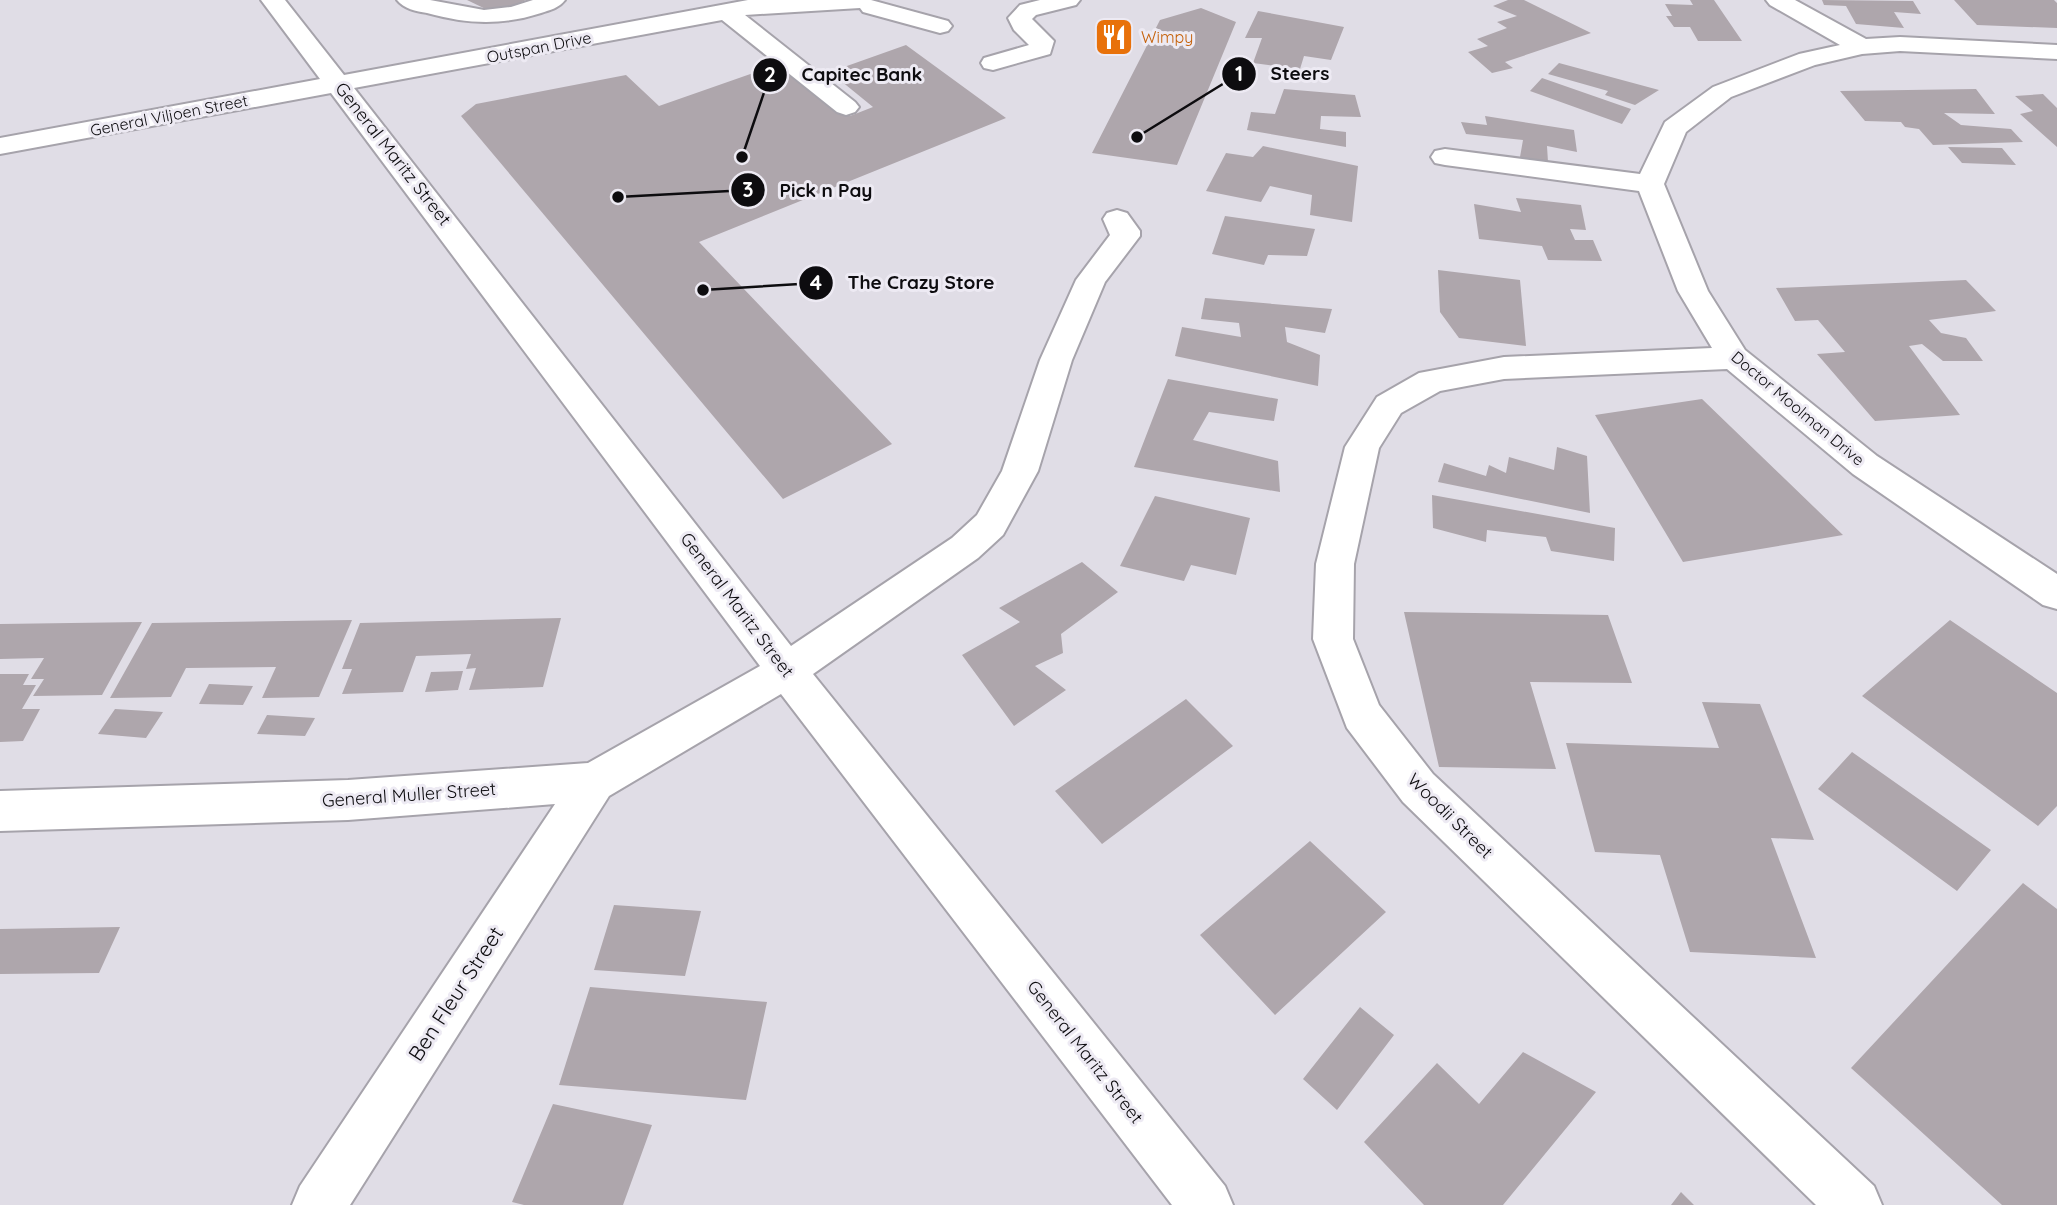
<svg xmlns="http://www.w3.org/2000/svg" width="2057" height="1205" font-family="Quicksand,sans-serif">
<style>
.building{fill:#aea6ac}
.lines{fill:none;stroke-linecap:round;stroke-linejoin:round}
.minor-casing{stroke:#a6a3ab;stroke-width:4}
.minor{fill:#fff;fill-rule:evenodd}
.labels{text-anchor:middle;stroke-width:6;stroke-linejoin:round;paint-order:stroke}
.far-food-label{font-size:16px;fill:#c56008;stroke:#edeaf3;text-anchor:start}
.far-street-label{font-size:16px;fill:#0d0c0f;stroke:#edeaf3}
.street-label{font-size:18px;fill:#0d0c0f;stroke:#edeaf3}
.near-street-label{font-size:21px;fill:#0d0c0f;stroke:#edeaf3}
.leader{fill:none;stroke:#0d0c0f;stroke-width:2.5}
.callout-dot{fill:#0d0c0f;stroke:#edeaf3;stroke-width:2.5}
.mark-label{font-size:21px;text-anchor:middle;font-weight:bold;fill:#fff}
.callout-label{font-size:19px;text-anchor:middle;font-weight:bold;fill:#0d0c0f;stroke:#edeaf3;stroke-width:6;stroke-linejoin:round;paint-order:stroke}
</style>
<rect width="100%" height="100%" fill="#e0dde6"/>
<path class="building" d="M467,0H526L496,14Z
M1508,0H1524L1591,33L1505,62L1513,68L1492,73L1468,52L1488,46L1477,39L1507,28L1497,22L1517,16L1493,6Z
M1690,0H1714L1742,41H1698L1690,27H1674L1666,16H1672L1665,4L1693,5Z
M1822,0L1913,1L1921,14L1894,12L1904,28L1856,24L1846,6L1824,5Z
M1954,0H2054L2057,3V28L1977,25Z
M1201,8L1236,22L1177,165L1092,153L1160,20Z
M1258,11L1344,27L1331,60L1304,56L1300,69L1253,63L1262,38H1245Z
M906,45L1006,118L699,242L892,444L783,499L461,116L476,104L626,75L659,106L785,62L850,116L873,107L830,72Z
M1559,63L1659,90L1635,105L1605,95L1608,91L1548,74Z
M1542,78L1631,109L1622,124L1530,91Z
M1284,89L1355,95L1361,117L1321,116L1320,129L1346,132V147L1247,130L1251,112L1275,114Z
M1976,89L1995,114L1944,113L1961,125L2011,129L2023,142L1933,145L1919,129L1905,127L1901,122L1865,121L1840,91Z
M2043,94L2057,108V147L2020,114L2033,111L2015,96Z
M1485,116L1574,130L1577,152L1547,146L1548,162L1520,157L1523,140L1466,134L1461,122L1487,125Z
M1263,146L1358,166L1352,222L1310,215L1312,195L1270,186L1261,202L1206,191L1226,153L1253,157Z
M1948,147L2002,148L2016,165L1962,163Z
M1516,198L1581,205L1586,230L1570,229L1575,240H1593L1602,261L1548,260L1542,246L1479,239L1474,204L1521,212Z
M1225,216L1315,229L1307,256L1268,255L1264,265L1212,254Z
M1438,270L1520,280L1526,346L1459,338L1440,312Z
M1966,280L1996,311L1929,320L1941,333L1966,338L1983,361H1943L1922,344L1909,346L1960,415L1875,421L1817,354L1845,352L1818,320L1795,321L1776,288Z
M1205,298L1332,309L1325,333L1285,327L1287,342L1320,355L1318,386L1175,356L1182,327L1241,337L1239,323L1201,319Z
M1168,379L1278,399L1274,421L1209,412L1193,440L1278,461L1280,492L1134,467Z
M1702,399L1843,535L1683,562L1595,415Z
M1557,447L1587,456L1590,513L1438,482L1444,463L1486,476L1489,465L1506,473L1509,457L1554,470Z
M1432,495L1615,528L1614,561L1551,551L1546,537L1487,530L1486,542L1433,528Z
M1155,496L1250,518L1236,575L1191,565L1184,581L1120,566Z
M1082,562L1118,592L1061,634L1063,653L1035,666L1066,690L1014,726L962,655L1020,622L999,608Z
M1404,612L1608,615L1632,683L1530,682L1556,769L1439,767Z
M561,618L543,687L469,690L476,668L466,669L471,654L416,656L403,692L342,694L352,669H342L360,623Z
M352,620L319,697L262,698L276,667L186,668L171,697L110,698L152,623Z
M1950,620L2057,693V806L2038,826L1862,696Z
M142,622L102,695L33,696L44,679H31L44,658L0,659V624Z
M463,671L458,690L425,692L431,672Z
M0,674H29L23,685H36L22,709H40L23,741L0,742Z
M209,684L253,686L243,705L199,704Z
M1186,699L1233,746L1102,844L1055,791Z
M1702,702L1760,704L1814,840L1771,838L1816,958L1690,952L1660,855L1595,852L1566,743L1719,748Z
M115,709L163,712L146,738L98,734Z
M267,715L315,718L305,736L257,734Z
M1852,752L1991,850L1957,891L1818,789Z
M1310,841L1386,912L1275,1015L1200,935Z
M2023,883L2057,909V1205H2002L1851,1068Z
M614,905L701,911L685,976L594,970Z
M120,927L99,973L0,974V929Z
M590,987L767,1002L746,1100L559,1085Z
M1360,1007L1394,1035L1337,1110L1303,1079Z
M1523,1052L1596,1092L1503,1205H1424L1364,1142L1437,1063L1479,1104Z
M553,1104L652,1125L623,1205H524L512,1202Z
M1681,1192L1694,1205H1671Z"/>
<g class="lines">
<g class="minor-casing">
<path id="minor" d="M261,0H285L344,75L748,0H871L948,21L952,26L948,31L940,33L863,12L860,8L745,15L855,102L859,107L855,112L846,115L837,112L722,20L354,88L791,646L952,538L977,515L1002,471L1040,360L1076,280L1110,235L1103,219L1107,213L1117,210L1127,213L1140,231V236L1105,282L1072,360L1038,471L1003,535L978,558L813,674L1225,1186L1233,1205H1172L781,694L609,796L350,1205H292L300,1186L555,804L348,820L0,831V791L348,780L588,763L760,666L331,93L0,154V138L320,79Z
M397,0H430L484,10L511,7L533,0H565C559,8 550,10 541,13C501,26 467,24 427,13C416,11 404,9 397,0Z
M1040,0H1080L1076,5L1036,15L1032,19L1054,41L1050,54L993,70L984,68L981,63L984,58L1029,45L1014,30L1008,18L1020,5Z
M1766,0H1795L1866,39L1900,37L2057,45V59L1900,51L1862,54L1815,65L1731,97L1686,132L1664,184L1708,291L1745,350L1877,456L2057,574V609L2043,605L1853,474L1727,369L1504,379L1440,391L1401,413L1379,448L1354,564L1353,639L1379,705L1433,774L1874,1186L1882,1205H1816L1403,802L1347,728L1313,639L1316,564L1345,447L1377,397L1419,373L1504,357L1712,348L1678,291L1639,191L1445,165L1435,163L1431,157L1435,151L1445,149L1640,174L1665,122L1713,87L1799,54L1840,45L1770,5Z"/>
</g>
<use href="#minor" class="minor"/>
</g>
<defs>
<g id="restaurant-square" transform="scale(2.0125)"><rect x="-9" y="-9" width="18" height="18" rx="4" fill="#e8710a" stroke="#edeaf3"/><path d="M-5-6h1v4h1v-4h1v4h1v-4h1v5L-1.5 .5V6h-2V.5L-5-1ZM5-6V6H3V1.5H1.5Q1.5-4 5-6Z" fill="#fff"/></g>
</defs>
<g fill-rule="evenodd">
<use href="#restaurant-square" x="1114" y="37"/>
</g>
<g class="labels">
<g class="far-food-label">
<text x="1141" y="43">Wimpy</text>
</g>
<g class="far-street-label">
<text transform="translate(539 47) rotate(-11)" y="6">Outspan Drive</text>
<text transform="translate(169 115) rotate(-11)" y="6">General Viljoen Street</text>
<text transform="translate(1798 408) rotate(40)" y="6">Doctor Moolman Drive</text>
</g>
<g class="street-label">
<text transform="translate(393 154) rotate(52)" y="6">General Maritz Street</text>
<text transform="translate(737 605) rotate(53)" y="6">General Maritz Street</text>
<text transform="translate(409 795) rotate(-4)" y="6">General Muller Street</text>
<text transform="translate(1450 816) rotate(45)" y="6">Woodii Street</text>
<text transform="translate(1085 1052) rotate(52)" y="6">General Maritz Street</text>
</g>
<g class="near-street-label">
<text transform="translate(456 994) rotate(-57)" y="7">Ben Fleur Street</text>
</g>
</g>
<path class="leader" d="M1137 137L1239 74M742 157L770 75M618 197L748 190M703 290L816 283"/>
<g class="callout-dot">
<circle cx="1137" cy="137" r="7"/>
<circle cx="742" cy="157" r="7"/>
<circle cx="618" cy="197" r="7"/>
<circle cx="703" cy="290" r="7"/>
<circle cx="1239" cy="74" r="18"/>
<circle cx="770" cy="75" r="18"/>
<circle cx="748" cy="190" r="18"/>
<circle cx="816" cy="283" r="18"/>
</g>
<g class="mark-label">
<text x="1239" y="81">1</text>
<text x="770" y="82">2</text>
<text x="748" y="197">3</text>
<text x="816" y="290">4</text>
</g>
<g class="callout-label">
<text x="1300" y="80">Steers</text>
<text x="862" y="81">Capitec Bank</text>
<text x="826" y="197">Pick n Pay</text>
<text x="921" y="289">The Crazy Store</text>
</g>
</svg>
